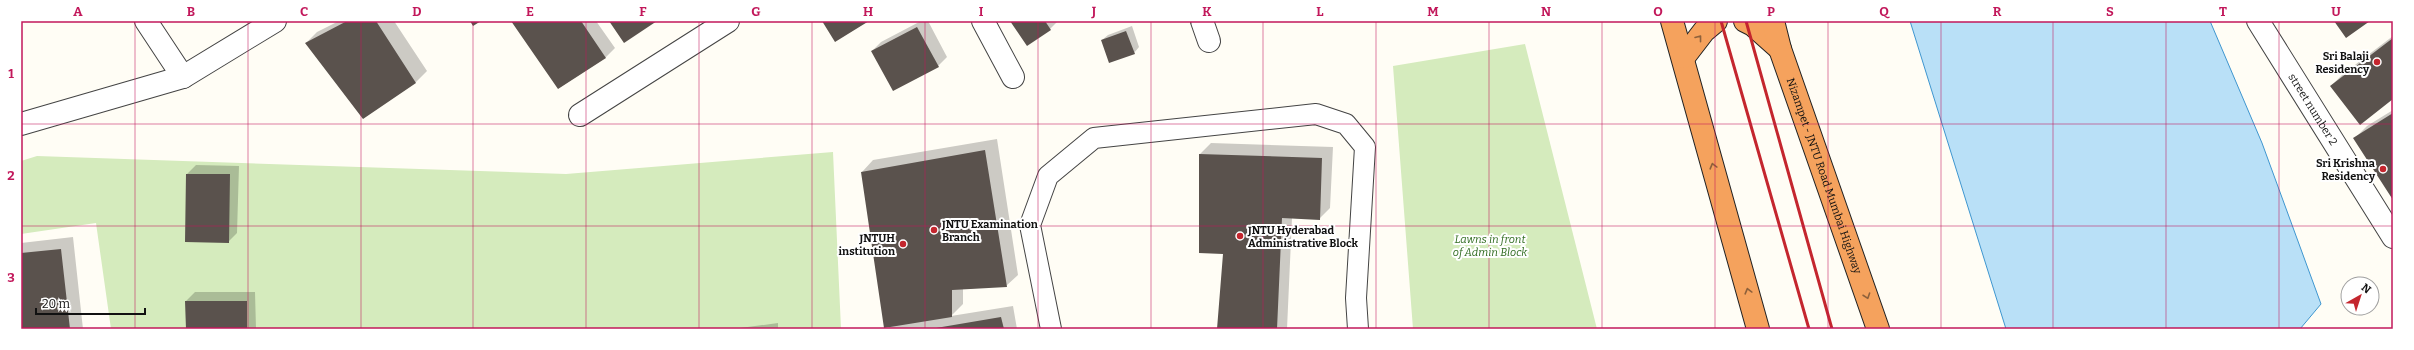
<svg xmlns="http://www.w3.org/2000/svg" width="2414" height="350" font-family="Bitter,serif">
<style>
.green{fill:#d5ebbd}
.water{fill:#b9e0f7;stroke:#3f96cf}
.shadow{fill:#0003}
.building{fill:#5a524d}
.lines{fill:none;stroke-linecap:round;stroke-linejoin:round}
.lane-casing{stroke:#444;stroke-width:22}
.street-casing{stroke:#444;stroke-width:24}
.highway-casing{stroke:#222;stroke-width:24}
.lane{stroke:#fff;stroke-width:20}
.street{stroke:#fff;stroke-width:22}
.highway{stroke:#f5a25d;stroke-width:22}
.rail{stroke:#c4262e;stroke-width:3}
.oneway{stroke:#8e613b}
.grid{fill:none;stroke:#c2185b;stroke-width:1;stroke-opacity:0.55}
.poi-dot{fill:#c4262e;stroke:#fff;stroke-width:1.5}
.labels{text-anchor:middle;stroke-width:4;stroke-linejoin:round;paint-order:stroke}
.poi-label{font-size:11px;font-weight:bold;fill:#111;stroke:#fff;text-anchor:end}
.street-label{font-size:11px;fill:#111;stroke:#fff}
.park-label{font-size:11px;font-style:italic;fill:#2f6b1f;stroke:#fff}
.neatline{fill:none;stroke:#c2185b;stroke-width:1.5}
.grid-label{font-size:13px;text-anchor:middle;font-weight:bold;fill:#c2185b}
</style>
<rect width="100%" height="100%" fill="#fffdf5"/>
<path class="green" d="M1525,44L1597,329H1413L1393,66Z
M833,152L841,329H111L96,223L21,234V161L37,156L566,174Z"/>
<path class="water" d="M1910,21H2210L2262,143L2321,304L2300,329H2006Z"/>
<path class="shadow" d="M339,21H394L427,71L416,82L363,118L306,43L317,32Z
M512,21H596L615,48L606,57L559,88Z
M921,21H928L947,57L938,66L872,51L881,42Z
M1011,21H1058L1050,29Z
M1132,26L1139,47L1134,53L1102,40L1108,35Z
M2393,36V98L2331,86L2343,74Z
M2393,110V198L2355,138L2367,126Z
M997,139L1018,275L1006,286L963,289V304L951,316L1013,306L1017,329H887L890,326L862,172L873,160Z
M1211,143L1333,147L1330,208L1319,219L1292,218L1287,329H1218L1224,253L1200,154Z
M196,165L239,166L237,233L228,242L187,174Z
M73,237L83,329H21V243Z
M195,292H255L256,329H187L186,301Z
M778,323V329H733Z"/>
<path class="building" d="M347,21H376L416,83L363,119L305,43Z
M470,21H481L473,26Z
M511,21H581L606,58L558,89Z
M609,21H657L624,43Z
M822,21H869L835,42Z
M1010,21H1045L1051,30L1027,46Z
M2334,21H2370L2346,38Z
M917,27L939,67L893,91L871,51Z
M1126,31L1135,54L1109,63L1101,40Z
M2393,38V99L2360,125L2330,86Z
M2393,113V200L2353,138Z
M985,150L1007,287L952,290V317L884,328L861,172Z
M1199,154L1322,158L1320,220L1282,218L1277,329H1217L1223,254L1199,253Z
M186,174H230L229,243L185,242Z
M61,249L70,329H21V253Z
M185,301H247V329H186Z
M1001,317L1004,329H937L936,328Z"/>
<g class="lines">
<g class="lane-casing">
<path id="lane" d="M1051,329L1030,225L1048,176L1094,138L1316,114L1346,124L1365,147L1356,298L1358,329"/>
</g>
<g class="street-casing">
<g id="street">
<path d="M146,21L183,77"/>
<path d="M983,21L1013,77"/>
<path d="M1202,21L1209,41"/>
<path id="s1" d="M2258,21L2393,237"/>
<path d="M580,115L728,21"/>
<path d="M21,124L183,77L275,21"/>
</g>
</g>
<g class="highway-casing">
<g id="highway">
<path d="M1672,21L1758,329"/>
<path d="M1745,21L1753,25L1780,49"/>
<path id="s2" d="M1773,21L1780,49L1878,329"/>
<path d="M1684,57L1704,31L1716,21"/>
</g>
</g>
<use href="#lane" class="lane"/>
<use href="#street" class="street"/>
<use href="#highway" class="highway"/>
<path class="rail" d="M1721,21L1809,329
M1746,21L1832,329"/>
</g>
<defs><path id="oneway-chevron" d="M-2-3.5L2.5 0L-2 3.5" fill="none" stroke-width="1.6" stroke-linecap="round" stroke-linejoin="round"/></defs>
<g class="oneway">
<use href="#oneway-chevron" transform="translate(1699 38) rotate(-52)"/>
<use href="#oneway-chevron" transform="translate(1713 166) rotate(-105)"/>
<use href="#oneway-chevron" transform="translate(1748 291) rotate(-105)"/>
<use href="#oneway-chevron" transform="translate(1867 296) rotate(71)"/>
</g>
<path class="grid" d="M135,21V329M248,21V329M361,21V329M473,21V329M586,21V329M699,21V329M812,21V329M925,21V329M1038,21V329M1151,21V329M1263,21V329M1376,21V329M1489,21V329M1602,21V329M1715,21V329M1828,21V329M1941,21V329M2053,21V329M2166,21V329M2279,21V329M21,124H2393M21,226H2393"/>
<g class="poi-dot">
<circle cx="2377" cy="62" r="4"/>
<circle cx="2383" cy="169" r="4"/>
<circle cx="934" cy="230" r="4"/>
<circle cx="1240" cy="236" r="4"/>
<circle cx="903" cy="244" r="4"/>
</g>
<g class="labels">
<g class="poi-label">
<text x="2369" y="60">Sri Balaji<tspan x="2369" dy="13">Residency</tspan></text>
<text x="2375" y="167">Sri Krishna<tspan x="2375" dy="13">Residency</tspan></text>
<text x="942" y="228" text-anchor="start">JNTU Examination<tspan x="942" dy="13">Branch</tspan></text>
<text x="1248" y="234" text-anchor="start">JNTU Hyderabad<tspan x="1248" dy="13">Administrative Block</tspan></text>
<text x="895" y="242">JNTUH<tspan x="895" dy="13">institution</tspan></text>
</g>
<g class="street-label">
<text dy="4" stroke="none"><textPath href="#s1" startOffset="104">street number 2</textPath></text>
<text dy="4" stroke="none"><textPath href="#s2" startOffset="163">Nizampet - JNTU Road Mumbai Highway</textPath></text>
</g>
<g class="park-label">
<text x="1490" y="243">Lawns in front<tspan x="1490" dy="13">of Admin Block</tspan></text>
</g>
</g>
<rect width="2414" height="350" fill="none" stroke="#ffffff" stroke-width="44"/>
<g transform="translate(2360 296) rotate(39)"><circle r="19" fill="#ffffff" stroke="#a0a0a0"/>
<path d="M0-3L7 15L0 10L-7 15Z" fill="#c4262e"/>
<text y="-6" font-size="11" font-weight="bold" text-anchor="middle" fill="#111111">N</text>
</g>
<path d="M36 308v6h109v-6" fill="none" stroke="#111111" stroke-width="2"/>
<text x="42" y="308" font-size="12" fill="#111111" stroke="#ffffff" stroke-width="3" paint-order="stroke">20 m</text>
<rect x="22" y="22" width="2370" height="306" class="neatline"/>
<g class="grid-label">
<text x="78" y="16">A</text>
<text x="191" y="16">B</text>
<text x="304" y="16">C</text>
<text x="417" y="16">D</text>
<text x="530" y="16">E</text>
<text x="643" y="16">F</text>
<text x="756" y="16">G</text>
<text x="868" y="16">H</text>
<text x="981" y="16">I</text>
<text x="1094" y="16">J</text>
<text x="1207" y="16">K</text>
<text x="1320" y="16">L</text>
<text x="1433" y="16">M</text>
<text x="1546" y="16">N</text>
<text x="1658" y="16">O</text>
<text x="1771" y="16">P</text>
<text x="1884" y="16">Q</text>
<text x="1997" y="16">R</text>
<text x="2110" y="16">S</text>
<text x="2223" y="16">T</text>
<text x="2336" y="16">U</text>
<text x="11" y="78">1</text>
<text x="11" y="180">2</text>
<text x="11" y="282">3</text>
</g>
</svg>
